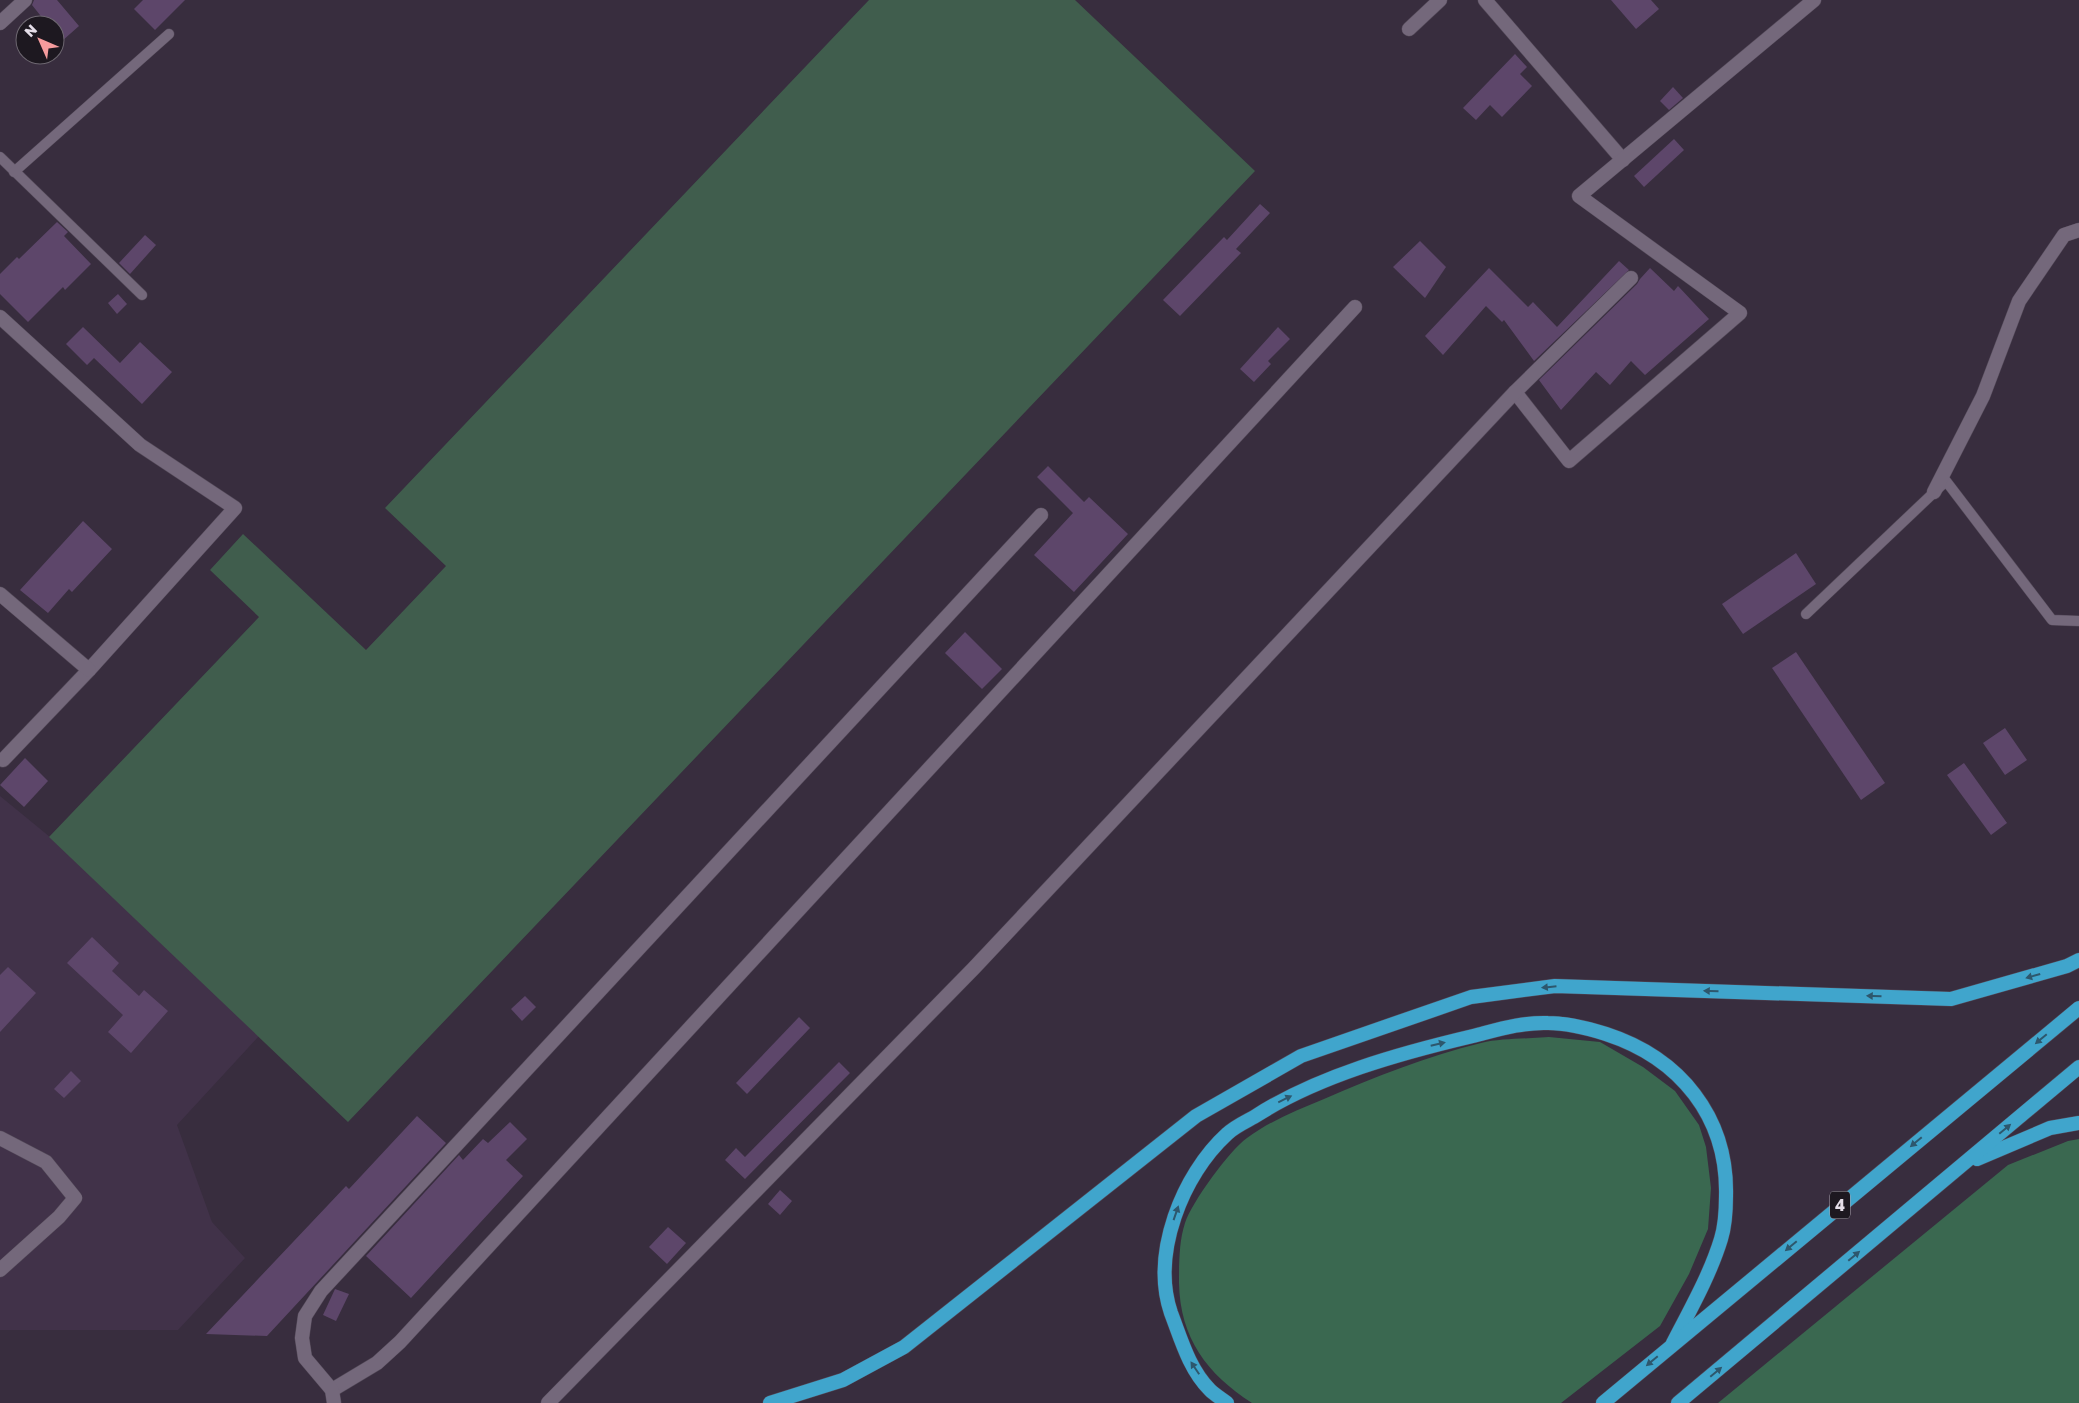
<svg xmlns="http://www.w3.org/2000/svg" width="2079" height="1403" font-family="'Golos Text',sans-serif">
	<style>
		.built { fill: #413249 }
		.green { fill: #405d4d }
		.forest { fill: #3a6850 }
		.building { fill: #5d466a }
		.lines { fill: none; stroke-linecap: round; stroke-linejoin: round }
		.service-casing { stroke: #534958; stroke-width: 11 }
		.minor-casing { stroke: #534958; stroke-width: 15 }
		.trunk-casing { stroke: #534958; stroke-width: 15 }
		.service { stroke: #74687b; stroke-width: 10 }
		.minor { stroke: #74687b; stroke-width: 14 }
		.trunk { stroke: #40a5cc; stroke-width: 14 }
		.oneway { fill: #2d576d }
		.labels { text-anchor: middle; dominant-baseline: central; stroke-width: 4; stroke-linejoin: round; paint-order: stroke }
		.shield { fill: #1d1820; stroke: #a9a3ad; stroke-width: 1 }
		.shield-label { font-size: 16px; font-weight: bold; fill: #e5dee9 }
	</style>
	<rect width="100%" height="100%" fill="#382d3e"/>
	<!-- built -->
	<polygon class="built" points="0,796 50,837 259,1036 177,1125 212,1222 245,1258 178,1330 0,1330"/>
	<!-- green -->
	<polygon class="green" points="869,0 1075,0 1255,171 348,1122 49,837 259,617 210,570 243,534 366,650 446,566 385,508"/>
	<!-- forest -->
	<g class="forest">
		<path d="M1549 1037 1600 1042 1643 1067 1675 1091 1699 1125 1706 1147 1711 1188 1708 1229 1689 1274 1660 1326 1561 1403H1252C1207 1374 1180 1338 1179 1283 1179 1264 1179 1241 1185 1223 1192 1202 1229 1151 1247 1138 1270 1121 1297 1110 1324 1099 1375 1077 1427 1056 1481 1043 1502 1038 1527 1039 1549 1037Z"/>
		<polygon points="2079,1139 2079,1403 1718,1403 2008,1165 2068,1141"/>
	</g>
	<!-- building -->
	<g class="building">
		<polygon points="34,0 57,0 79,26 62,41 55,33 55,25 48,25 32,5"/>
		<polygon points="143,0 185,0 155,30 134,9"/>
		<polygon points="1611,0 1651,0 1659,9 1636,29"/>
		<polygon points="1515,54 1527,67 1520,74 1532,86 1502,117 1490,105 1476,120 1463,108"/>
		<polygon points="1673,87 1683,98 1669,110 1660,101"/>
		<polygon points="1674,139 1684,150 1644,187 1634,176"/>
		<polygon points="1260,204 1270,213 1236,249 1241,253 1180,316 1163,300 1224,237 1227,240"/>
		<polygon points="57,222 68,232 64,236 91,264 65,290 63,287 28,322 0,294 0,274 17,257 19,259"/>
		<polygon points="145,235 156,245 130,274 119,263"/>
		<polygon points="1420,241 1446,267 1425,298 1393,267"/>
		<polygon points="1619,261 1629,270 1534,361 1504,320 1502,322 1486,306 1443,355 1425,336 1489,268 1528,307 1533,302 1557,327"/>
		<polygon points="1650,268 1674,291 1678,286 1709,319 1645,375 1631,361 1610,385 1596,372 1561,410 1539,380 1637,284 1640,279"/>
		<polygon points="118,294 127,304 117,314 108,303"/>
		<polygon points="83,327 120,363 140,342 172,372 142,404 94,358 87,365 66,344"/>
		<polygon points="1278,327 1290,339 1268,361 1271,364 1254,382 1240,369"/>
		<polygon points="1048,466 1084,502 1089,497 1128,534 1074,592 1034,555 1073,513 1037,477"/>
		<polygon points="83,521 112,549 72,592 69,589 48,613 20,590"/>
		<polygon points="1796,553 1816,584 1743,634 1722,604"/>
		<polygon points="965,632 1002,669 982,689 945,653"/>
		<polygon points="1796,652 1885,783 1861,800 1772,668"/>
		<polygon points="2005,728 2027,760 2005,775 1983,743"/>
		<polygon points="25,758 48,781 24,807 0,785"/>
		<polygon points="1964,763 2007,823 1991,835 1947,775"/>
		<polygon points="92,937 119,963 112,971 139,996 144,990 168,1011 131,1053 108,1032 123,1015 67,963"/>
		<polygon points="8,967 36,993 0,1032 0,975"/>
		<polygon points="525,996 536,1007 522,1021 511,1009"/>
		<polygon points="799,1017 810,1028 747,1094 736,1083"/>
		<polygon points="839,1062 850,1073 745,1179 725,1160 736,1148 745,1157"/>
		<polygon points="71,1071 81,1081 64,1098 54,1089"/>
		<polygon points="417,1116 446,1143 267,1336 206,1334 346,1186 349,1189"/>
		<polygon points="510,1122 527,1139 506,1160 523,1176 411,1298 366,1256 459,1155 463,1160 483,1139 488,1143"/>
		<polygon points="780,1190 792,1201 780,1215 768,1204"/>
		<polygon points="668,1227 686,1243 667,1264 649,1247"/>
		<polygon points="335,1289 349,1294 336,1321 323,1315"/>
	</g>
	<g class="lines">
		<!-- service casing -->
		<g class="service-casing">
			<g id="service">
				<polyline points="0,157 142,295"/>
				<polyline points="14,172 169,34"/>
				<polyline points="1806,614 1946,481 2052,620 2079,621"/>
			</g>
		</g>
		<!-- minor casing -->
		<g class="minor-casing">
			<g id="minor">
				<polyline points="1485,0 1623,160"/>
				<polyline points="0,23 25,0"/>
				<polyline points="1409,29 1440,0"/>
				<polyline points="1631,278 1515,392 1569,461 1740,313 1579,196 1814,0"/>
				<polyline points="0,317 140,445 235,508 89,670 3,760"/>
				<polyline points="1934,492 1983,396 2019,301 2064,235 2079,230"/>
				<polyline points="0,594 89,670"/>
				<polyline points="0,1138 46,1162 75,1198 59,1217 0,1270"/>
				<polyline points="332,1390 377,1363 400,1342 1355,307"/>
				<polyline points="334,1403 332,1390 305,1358 302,1338 305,1316 321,1291 1041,515"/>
				<polyline points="548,1403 974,968 1515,392"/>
			</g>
		</g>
		<!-- trunk casing -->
		<g class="trunk-casing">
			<g id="trunk">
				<polyline points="1977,1159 2050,1128 2079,1123"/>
				<polyline points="770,1403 843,1380 904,1347 1196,1116 1301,1056 1471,997 1555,986 1951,999 2067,966 2079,960"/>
				<path d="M1227 1403C1222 1399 1215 1395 1210 1390 1189 1369 1181 1339 1171 1313 1151 1254 1182 1175 1227 1134 1234 1127 1245 1122 1254 1117 1317 1076 1401 1053 1473 1036 1497 1030 1522 1022 1548 1023 1568 1023 1587 1028 1606 1034 1680 1058 1728 1117 1726 1196 1726 1210 1725 1226 1721 1239 1710 1275 1690 1310 1673 1343"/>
				<polyline points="1603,1403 2079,1008"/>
				<polyline points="1678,1403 2079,1067"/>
			</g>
		</g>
		<!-- service -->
		<use href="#service" class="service"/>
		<!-- minor -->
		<use href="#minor" class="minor"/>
		<!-- trunk -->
		<use href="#trunk" class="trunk"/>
	</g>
	<!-- one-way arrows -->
	<defs><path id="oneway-solid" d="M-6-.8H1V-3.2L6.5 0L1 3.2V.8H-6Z" transform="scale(1.25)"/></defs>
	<g class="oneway">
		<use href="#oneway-solid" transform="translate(2033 976) rotate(164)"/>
		<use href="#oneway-solid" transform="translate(1549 987) rotate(174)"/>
		<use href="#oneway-solid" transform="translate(1711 991) rotate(-178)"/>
		<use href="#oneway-solid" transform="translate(1874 996) rotate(-178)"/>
		<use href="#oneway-solid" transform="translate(2041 1039) rotate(140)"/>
		<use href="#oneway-solid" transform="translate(1438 1044) rotate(-13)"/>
		<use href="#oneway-solid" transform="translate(1285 1099) rotate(-26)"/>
		<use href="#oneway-solid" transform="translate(2005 1129) rotate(-40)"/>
		<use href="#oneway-solid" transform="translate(1916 1142) rotate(140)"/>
		<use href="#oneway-solid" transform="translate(1176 1213) rotate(-71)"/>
		<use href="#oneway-solid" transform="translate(1791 1246) rotate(140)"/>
		<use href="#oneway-solid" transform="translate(1854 1256) rotate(-40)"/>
		<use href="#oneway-solid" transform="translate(1652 1361) rotate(140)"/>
		<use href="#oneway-solid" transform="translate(1195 1368) rotate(-124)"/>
		<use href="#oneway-solid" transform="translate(1716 1372) rotate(-40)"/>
	</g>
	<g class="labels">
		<!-- shield labels -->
		<rect class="shield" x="1830" y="1191.5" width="20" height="27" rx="4"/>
		<g class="shield-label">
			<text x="1840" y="1205">4</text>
		</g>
	</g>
	<!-- north arrow -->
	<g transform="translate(40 40) rotate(315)"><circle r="24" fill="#1d1820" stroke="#6d6770"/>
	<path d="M0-4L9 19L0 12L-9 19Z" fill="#f59b9d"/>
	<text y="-8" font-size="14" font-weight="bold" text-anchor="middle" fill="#e5dee9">N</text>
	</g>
</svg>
